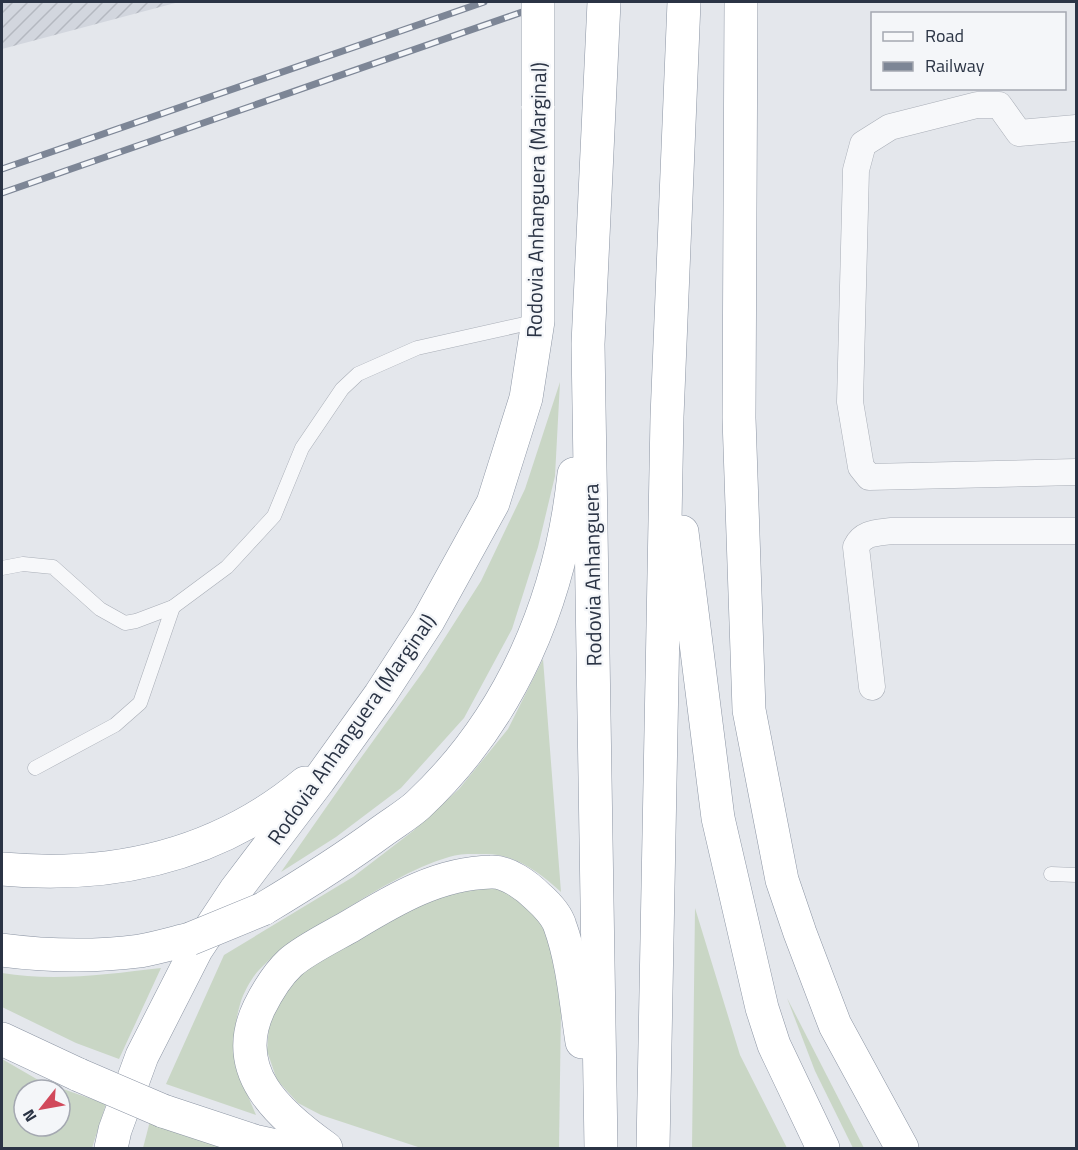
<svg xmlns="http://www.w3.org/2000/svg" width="1078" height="1150" font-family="'Titillium Web',sans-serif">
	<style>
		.industrial { fill: url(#industrial-furrows) }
		.grass { fill: #c9d6c5; fill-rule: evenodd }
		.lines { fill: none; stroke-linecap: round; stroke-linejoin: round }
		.service-casing { stroke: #a9aeb7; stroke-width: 15 }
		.minor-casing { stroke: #a9aeb7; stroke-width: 27 }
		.trunk-casing { stroke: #8b94a3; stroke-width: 34 }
		.motorway-casing { stroke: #8b94a3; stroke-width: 34 }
		.service { stroke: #f7f8fa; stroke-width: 14 }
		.minor { stroke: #f7f8fa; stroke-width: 26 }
		.trunk { stroke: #fff; stroke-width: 33 }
		.motorway { stroke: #fff; stroke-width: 33 }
		.rail-casing { stroke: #7d8696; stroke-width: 7 }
		.rail { stroke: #f4f6f9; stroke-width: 4.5; stroke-dasharray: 14; stroke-linecap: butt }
		.trunk-bridge-casing { stroke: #8b94a3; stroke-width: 34; stroke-linecap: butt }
		.motorway-bridge-casing { stroke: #8b94a3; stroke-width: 34; stroke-linecap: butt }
		.trunk-bridge { stroke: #fff; stroke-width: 33 }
		.motorway-bridge { stroke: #fff; stroke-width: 33 }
		.labels { text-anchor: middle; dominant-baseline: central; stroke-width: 4.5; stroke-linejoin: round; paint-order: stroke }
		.street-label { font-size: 21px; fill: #2b3445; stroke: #f4f6f9 }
	</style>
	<defs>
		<pattern id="industrial-furrows" width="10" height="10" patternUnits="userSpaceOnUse" patternTransform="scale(1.5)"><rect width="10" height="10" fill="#d2d6de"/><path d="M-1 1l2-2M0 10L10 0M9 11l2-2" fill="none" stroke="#b4b8c0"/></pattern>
	</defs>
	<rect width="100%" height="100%" fill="#e4e7ec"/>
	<!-- industrial -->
	<polygon class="industrial" points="2,2 179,2 2,49"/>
	<!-- grass -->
	<g class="grass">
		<polygon points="560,382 555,476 538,547 512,629 464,718 401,788 336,837 281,872 355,766 425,669 481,581 525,489"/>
		<path d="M543 659 561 892C540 873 515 854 486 854 475 854 460 853 449 857 412 868 377 890 344 910 315 927 282 945 259 970 252 977 244 992 241 1001 227 1047 238 1073 256 1115L166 1084 224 955 353 877 413 831 459 789 508 729Z"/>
		<polygon points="489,883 506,887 550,932 561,1008 559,1148 421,1148 321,1115 298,1103 277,1080 267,1051 269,1025 277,999 296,974 440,894"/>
		<polygon points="695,908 740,1055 787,1148 692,1148"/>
		<path d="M161 968 119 1059 76 1043 2 1007V973C54 982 109 974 161 968Z"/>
		<polygon points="787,998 864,1148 853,1148 815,1071"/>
		<path d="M2 1059 40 1081 106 1104 92 1148H2ZM24 1090H60V1126H24Z"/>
		<polygon points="150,1121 243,1148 143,1148"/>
	</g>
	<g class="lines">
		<!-- service casing -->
		<g class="service-casing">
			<g id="service">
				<polyline points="2,568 23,564 53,567 100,609 125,623 136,621 173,607 227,567 274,516 302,448 342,389 358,374 417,348 538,321"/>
				<polyline points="35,768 115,725 140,703 173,607"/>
				<polyline points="1051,874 1076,875"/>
			</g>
		</g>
		<!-- minor casing -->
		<g class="minor-casing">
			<g id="minor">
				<polyline points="1076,128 1019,133 999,105 977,105 890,127 863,144 856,170 850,402 861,467 869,477 1076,472"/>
				<path d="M872 687 856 547C863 532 877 533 892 531H1076"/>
			</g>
		</g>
		<!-- trunk casing -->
		<g class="trunk-casing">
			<g id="trunk">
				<polyline points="741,2 739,418 749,710 782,880 800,933 835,1025 902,1148"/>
				<path d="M2 869C113 879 217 856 305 783"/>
				<polyline points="111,1148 115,1130 142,1056 196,950 235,891 319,780 380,695 428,621 493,503 526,398 538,321 538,106"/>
			</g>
		</g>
		<!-- motorway casing -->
		<g class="motorway-casing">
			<g id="motorway">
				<polyline points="682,532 718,818 762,1008 774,1045 823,1148"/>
				<path d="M263 909C303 885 343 860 381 832 393 823 407 815 418 805 511 718 561 600 574 474"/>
				<path d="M2 950C48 956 94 957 140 951 157 948 174 943 190 939"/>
				<polyline points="2,1039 79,1075"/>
				<polyline points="163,1111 254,1141 286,1148"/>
				<path d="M326 1148C278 1114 229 1071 259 1008 267 992 277 975 290 963 304 950 335 935 352 925 395 899 439 873 491 872 507 871 527 886 538 897 546 904 557 916 560 926 573 962 576 1004 582 1042"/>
				<polyline points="601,1148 588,344 604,2"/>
				<polyline points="653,1148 667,417 684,2"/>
			</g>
		</g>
		<!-- service -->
		<use href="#service" class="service"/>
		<!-- minor -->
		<use href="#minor" class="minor"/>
		<!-- trunk -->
		<use href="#trunk" class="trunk"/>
		<!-- motorway -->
		<use href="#motorway" class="motorway"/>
		<!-- rail casing -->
		<g class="rail-casing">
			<g id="rail">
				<polyline points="2,169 484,2"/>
				<polyline points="2,193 551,2"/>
			</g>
		</g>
		<!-- rail -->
		<use href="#rail" class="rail"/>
		<!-- trunk-bridge casing -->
		<g class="trunk-bridge-casing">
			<polyline id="trunk-bridge" points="538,2 538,106"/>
		</g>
		<!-- motorway-bridge casing -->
		<g class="motorway-bridge-casing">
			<g id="motorway-bridge">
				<polyline points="190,939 263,909"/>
				<polyline points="79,1075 163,1111"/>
			</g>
		</g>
		<!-- trunk-bridge -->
		<use href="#trunk-bridge" class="trunk-bridge"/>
		<!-- motorway-bridge -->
		<use href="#motorway-bridge" class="motorway-bridge"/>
	</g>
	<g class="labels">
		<!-- street labels -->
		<g class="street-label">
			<text transform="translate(536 200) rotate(-89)">Rodovia Anhanguera (Marginal)</text>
			<text transform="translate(592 575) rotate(-91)">Rodovia Anhanguera</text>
			<text transform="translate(351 729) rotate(-55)">Rodovia Anhanguera (Marginal)</text>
		</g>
	</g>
	<!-- border -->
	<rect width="1078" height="1150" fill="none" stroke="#2b3445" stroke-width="6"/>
	<!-- legend -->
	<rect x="871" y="12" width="195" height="78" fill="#f4f6f9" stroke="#a4a8b1" stroke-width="1.5"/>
	<rect x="883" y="32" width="30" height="9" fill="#f7f8fa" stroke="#a4a8b1" stroke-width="1.5"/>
	<text x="925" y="42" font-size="18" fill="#2b3445">Road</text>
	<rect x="883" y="62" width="30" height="9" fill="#7d8696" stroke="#a4a8b1" stroke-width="1.5"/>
	<text x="925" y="72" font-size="18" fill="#2b3445">Railway</text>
	<!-- north arrow -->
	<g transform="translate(42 1108) rotate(239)"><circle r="28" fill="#f4f6f9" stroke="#a4a8b1" stroke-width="1.5"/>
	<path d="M0-4.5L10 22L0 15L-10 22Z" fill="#d1495b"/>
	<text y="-9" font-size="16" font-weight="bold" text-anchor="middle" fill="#2b3445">N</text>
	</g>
</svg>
